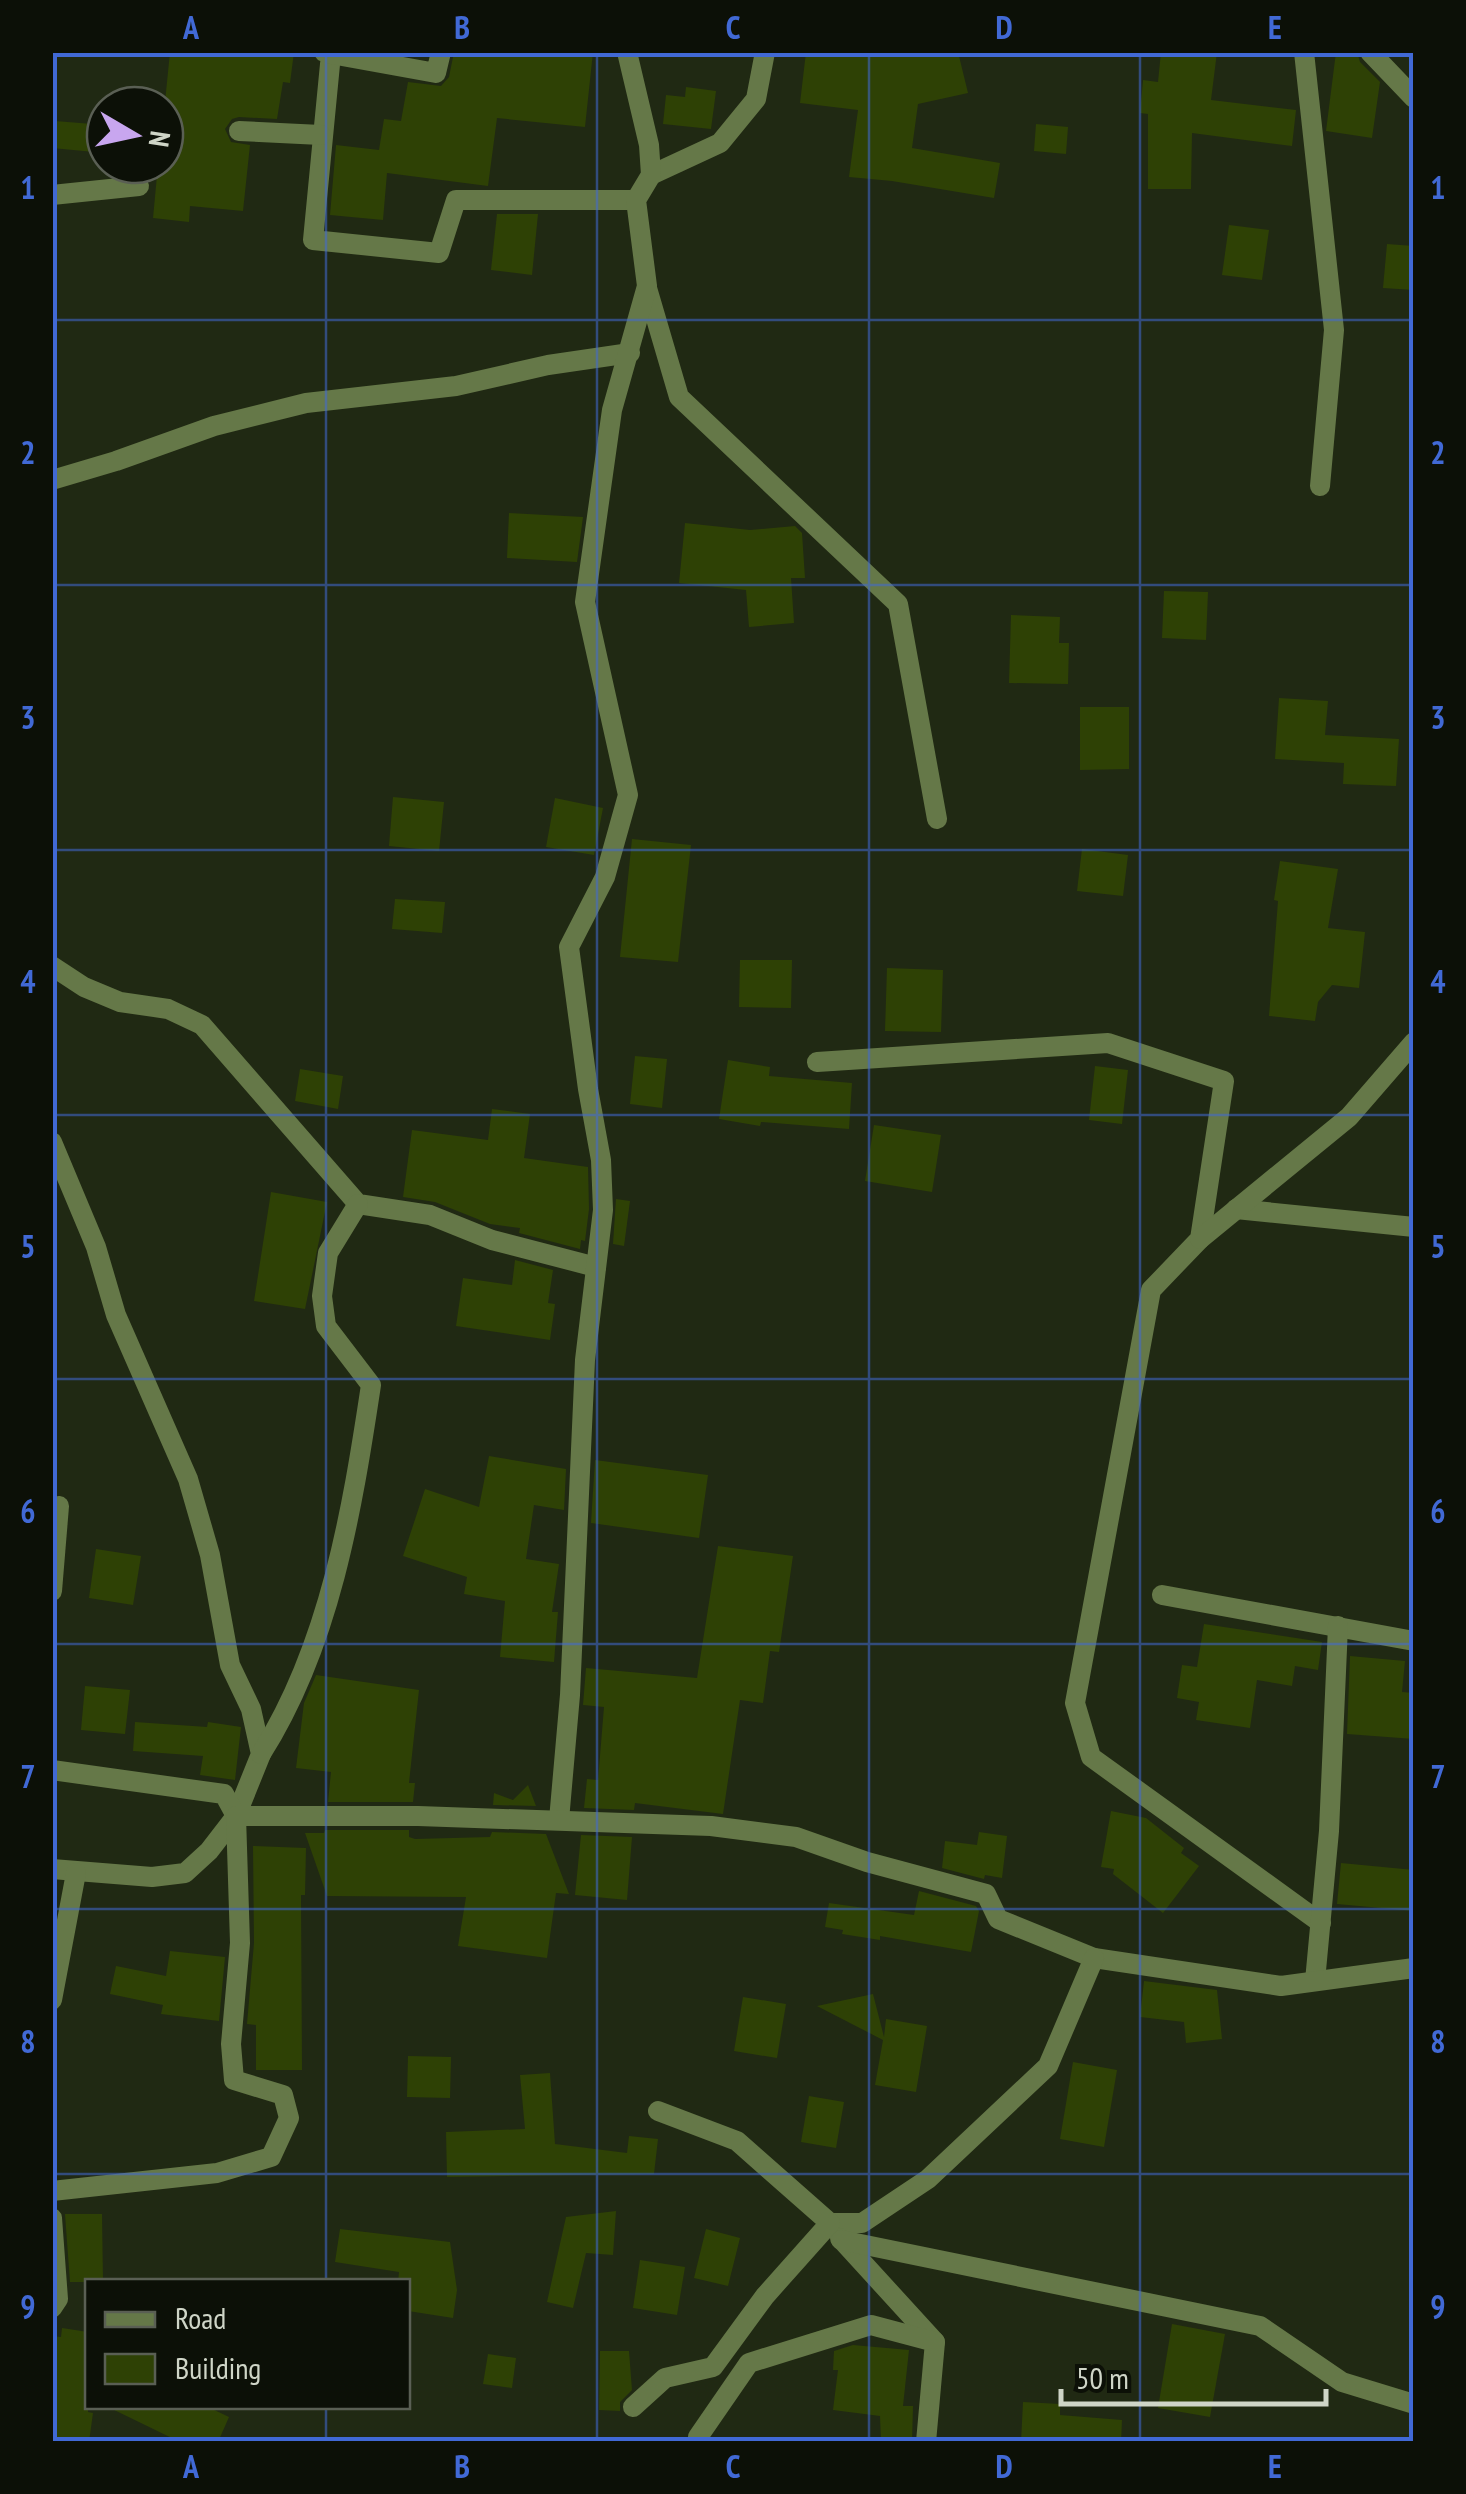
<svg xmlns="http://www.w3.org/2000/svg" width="1466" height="2494" font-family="'PT Sans Narrow',sans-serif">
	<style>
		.building { fill: #2e4105 }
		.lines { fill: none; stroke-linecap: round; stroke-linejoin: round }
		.street { stroke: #657848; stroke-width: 20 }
		.grid { fill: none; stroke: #4169d5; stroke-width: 2.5; stroke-opacity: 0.55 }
		.neatline { fill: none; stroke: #4169d5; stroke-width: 4 }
		.grid-label { font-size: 32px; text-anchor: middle; font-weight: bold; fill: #4169d5 }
	</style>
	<rect width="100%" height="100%" fill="#202913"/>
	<!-- building -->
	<g class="building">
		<polygon points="170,52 294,52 290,83 283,82 277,119 239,117 232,119 225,129 231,142 250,145 243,211 190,206 189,222 153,218 158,165 165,165 165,102"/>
		<polygon points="454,52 593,52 585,127 497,118 488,186 387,173 383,220 330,215 336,145 379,150 384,119 401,121 408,82 441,86 449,77"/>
		<polygon points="806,52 958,52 968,93 918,104 912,148 1000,163 994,198 892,181 849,177 858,110 800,103"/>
		<polygon points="1161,52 1217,52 1211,100 1296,110 1292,146 1192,133 1191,189 1148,189 1148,114 1140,113 1143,80 1158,82"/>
		<polygon points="1336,52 1357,52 1360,62 1380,82 1372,138 1326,131"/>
		<polygon points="686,87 716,91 711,129 663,124 666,95 685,97"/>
		<polygon points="55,121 105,125 105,153 52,148"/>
		<polygon points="1036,124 1068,127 1066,154 1034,151"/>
		<polygon points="497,214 538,214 532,275 491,270"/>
		<polygon points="1229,225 1269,230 1262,280 1222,275"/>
		<polygon points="1387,244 1414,246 1414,290 1383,288"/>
		<polygon points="509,513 583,517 577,562 507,558"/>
		<polygon points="685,523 750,530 795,526 802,533 805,578 791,578 794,623 749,627 746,590 679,583"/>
		<polygon points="1164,591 1208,592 1206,640 1162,638"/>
		<polygon points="1011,615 1060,617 1059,643 1069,643 1068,684 1009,683"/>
		<polygon points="1279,698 1328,701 1325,735 1399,739 1396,786 1343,784 1344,763 1275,759"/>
		<polygon points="1080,707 1129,707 1129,769 1080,770"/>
		<polygon points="393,797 444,802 439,851 389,846"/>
		<polygon points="555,798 603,808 594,855 546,847"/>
		<polygon points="632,839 691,845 678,962 620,957"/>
		<polygon points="1082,849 1128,855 1123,896 1077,891"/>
		<polygon points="1280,861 1338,869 1328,928 1365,932 1359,988 1332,985 1318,1002 1315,1021 1269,1016 1278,901 1274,900"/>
		<polygon points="395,899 445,902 442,933 392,929"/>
		<polygon points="740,960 792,960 791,1008 739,1007"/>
		<polygon points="887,968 943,970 941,1032 885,1031"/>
		<polygon points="635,1056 667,1059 662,1108 630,1104"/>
		<polygon points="728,1060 770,1067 769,1076 852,1083 849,1129 761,1122 760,1126 719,1119"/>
		<polygon points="1095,1066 1128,1070 1122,1124 1089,1120"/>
		<polygon points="300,1069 343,1076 338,1109 295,1101"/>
		<polygon points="492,1109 530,1114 524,1158 588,1167 589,1209 585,1241 581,1240 580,1249 519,1233 520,1228 490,1224 435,1202 403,1197 412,1130 488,1140"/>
		<polygon points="874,1125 941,1135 932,1192 865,1181"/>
		<polygon points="271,1192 327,1202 305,1309 254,1301"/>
		<polygon points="616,1199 630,1201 624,1246 613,1244"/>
		<polygon points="515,1260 553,1270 548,1303 555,1304 550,1340 456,1326 463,1278 512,1285"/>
		<polygon points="489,1456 566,1469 564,1510 534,1505 526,1559 559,1564 552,1612 558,1612 554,1662 500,1657 505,1601 464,1594 467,1577 403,1556 425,1489 479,1507"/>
		<polygon points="595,1460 708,1475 699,1538 591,1523"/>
		<polygon points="718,1546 793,1556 779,1652 770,1651 763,1703 740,1700 723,1814 635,1803 634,1810 584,1808 587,1779 598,1780 604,1707 583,1705 586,1668 697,1678"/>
		<polygon points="96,1549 141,1556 133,1605 89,1598"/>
		<polygon points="1204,1624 1322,1642 1318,1670 1295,1666 1292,1686 1257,1680 1250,1728 1196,1720 1199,1702 1177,1698 1182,1665 1197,1667"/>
		<polygon points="1350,1656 1405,1661 1402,1692 1414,1693 1414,1739 1347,1734"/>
		<polygon points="316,1675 419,1690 409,1783 415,1783 413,1802 328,1802 331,1772 296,1768 304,1703"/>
		<polygon points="85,1686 130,1690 125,1734 81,1730"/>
		<polygon points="135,1722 207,1727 208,1722 241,1727 235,1780 200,1775 203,1756 133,1751"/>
		<polygon points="528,1785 536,1806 493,1805 494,1793 513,1800"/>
		<polygon points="1111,1811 1146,1818 1184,1848 1181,1853 1199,1866 1163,1913 1113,1874 1114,1869 1101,1867"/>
		<polygon points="325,1830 409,1830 409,1837 415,1839 490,1837 492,1832 546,1834 569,1894 556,1893 547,1958 458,1946 466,1897 327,1896 305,1833 324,1833"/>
		<polygon points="979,1832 1007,1836 1002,1878 985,1875 984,1879 942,1868 945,1841 977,1845"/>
		<polygon points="581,1835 632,1837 627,1900 575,1895"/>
		<polygon points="253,1846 306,1848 305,1895 301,1895 302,2070 256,2070 256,2025 247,2024 254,1943"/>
		<polygon points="1341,1863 1414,1870 1414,1911 1337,1904"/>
		<polygon points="919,1891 976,1906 979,1911 971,1952 880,1936 880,1940 842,1934 843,1930 825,1927 829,1903 914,1915"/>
		<polygon points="170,1951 225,1957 219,2021 161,2014 163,2005 110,1994 116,1966 166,1976"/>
		<polygon points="1144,1981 1217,1990 1222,2039 1186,2043 1184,2022 1140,2017"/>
		<polygon points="873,1994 884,2037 886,2019 927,2026 916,2092 875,2085 883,2040 817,2006"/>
		<polygon points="743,1997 786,2004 777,2058 734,2051"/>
		<polygon points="408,2056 451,2057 450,2098 407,2097"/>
		<polygon points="1073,2062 1117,2070 1104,2147 1060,2139"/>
		<polygon points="550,2073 555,2144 627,2153 629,2136 658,2139 654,2174 447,2177 446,2132 525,2129 520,2075"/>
		<polygon points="809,2096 844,2102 836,2148 801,2142"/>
		<polygon points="616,2211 613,2255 586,2253 573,2308 547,2302 566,2217"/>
		<polygon points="65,2214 102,2214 103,2282 70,2282"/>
		<polygon points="340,2229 450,2242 457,2290 453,2318 408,2311 408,2282 398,2282 399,2272 335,2262"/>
		<polygon points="706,2229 740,2238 728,2286 694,2278"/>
		<polygon points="640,2260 685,2267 677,2315 633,2308"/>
		<polygon points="1172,2324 1225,2334 1210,2417 1158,2408"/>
		<polygon points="62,2328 88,2332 88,2412 93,2413 89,2442 52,2442 52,2336 61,2337"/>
		<polygon points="853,2345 909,2350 903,2406 913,2406 912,2442 881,2442 880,2416 833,2410 838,2370 833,2370 834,2351"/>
		<polygon points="600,2351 629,2351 632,2390 620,2402 620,2411 599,2410"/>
		<polygon points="488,2354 516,2358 512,2388 483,2384"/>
		<polygon points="1023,2402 1060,2404 1060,2415 1122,2420 1121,2442 1021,2442"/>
		<polygon points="106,2406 206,2406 229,2417 218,2442 180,2442"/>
	</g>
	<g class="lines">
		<!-- street -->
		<g class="street">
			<polyline points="324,52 331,54 313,240 439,253 456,200 636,200"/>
			<polyline points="1304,52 1334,330 1320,486"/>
			<polyline points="1370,52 1414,98"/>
			<polyline points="331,54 436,73 441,52"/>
			<polyline points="239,131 321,135"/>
			<polyline points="651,175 720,143 756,99 765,52"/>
			<polyline points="52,195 139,186"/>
			<polyline points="647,288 679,397 898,604 937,819"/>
			<polyline points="52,480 116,461 214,426 306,403 456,386 548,365 630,353"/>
			<polyline points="52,966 84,987 120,1002 168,1009 202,1025 358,1204 430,1215 492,1240 596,1267"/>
			<polyline points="817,1062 1108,1043 1224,1081 1200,1239 1151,1290 1075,1703 1091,1757 1321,1923"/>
			<polyline points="52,1142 96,1247 116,1315 188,1479 210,1555 230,1665 251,1709 261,1754 236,1816 209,1851 185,1873 152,1877 52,1869"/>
			<polyline points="1236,1209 1414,1227"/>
			<polyline points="1200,1239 1349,1117 1414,1042"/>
			<polyline points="52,1591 59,1506"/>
			<polyline points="1162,1595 1414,1641"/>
			<path d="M261 1754C330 1645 352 1511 371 1385L326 1326 322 1296 328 1253 358 1204"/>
			<polyline points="52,1770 224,1794 236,1816"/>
			<polyline points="559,1820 570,1695 585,1360 603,1210 601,1160 588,1089 569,947 605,877 628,795 585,602 612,410 647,286 636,200 651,175 649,145 627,52"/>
			<polyline points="1315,1981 1329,1831 1338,1626"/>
			<polyline points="52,2000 76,1873"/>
			<polyline points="52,2191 217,2173 271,2157 289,2118 283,2095 234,2080 231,2044 240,1943 236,1816 418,1816 711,1826 796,1837 867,1862 986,1894 998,1919 1094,1958 1281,1986 1414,1968"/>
			<polyline points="52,2218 58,2299 52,2308"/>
			<polyline points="830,2223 862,2223 928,2179 1048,2066 1094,1958"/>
			<polyline points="840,2238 935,2342"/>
			<polyline points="841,2240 1260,2326 1342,2382 1414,2404"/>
			<polyline points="633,2407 665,2378 713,2367 765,2296 830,2223 737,2141 658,2111"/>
			<polyline points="698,2437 749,2363 871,2325 935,2342 926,2442"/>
		</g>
	</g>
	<!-- grid -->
	<path class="grid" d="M326 52V2282M597 52V2442M869 52V2442M1140 52V2442M52 320H1414M52 585H1414M52 850H1414M52 1115H1414M52 1379H1414M52 1644H1414M52 1909H1414M52 2174H1414M326 2406V2442"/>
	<!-- border -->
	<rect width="1466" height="2494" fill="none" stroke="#0c1007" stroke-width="110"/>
	<!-- legend -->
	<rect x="85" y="2279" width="325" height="130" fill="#0c1007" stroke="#5a5f54" stroke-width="2.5"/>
	<rect x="105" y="2312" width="50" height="15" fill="#657848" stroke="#5a5f54" stroke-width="2.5"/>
	<text x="175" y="2329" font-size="30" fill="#cfd5c7">Road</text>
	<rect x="105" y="2354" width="50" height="30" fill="#2e4105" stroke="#5a5f54" stroke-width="2.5"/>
	<text x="175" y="2379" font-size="30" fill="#cfd5c7">Building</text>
	<!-- north arrow -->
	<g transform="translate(135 135) rotate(99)"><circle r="48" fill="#0c1007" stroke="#5a5f54" stroke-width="2.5"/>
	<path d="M0-8L18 38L0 25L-18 38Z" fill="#c8a6ef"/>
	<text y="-15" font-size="28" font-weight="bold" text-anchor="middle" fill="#cfd5c7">N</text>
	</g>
	<!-- scale -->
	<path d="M1061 2389v15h265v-15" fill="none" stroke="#cfd5c7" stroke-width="5"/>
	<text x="1076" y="2389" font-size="30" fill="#cfd5c7" stroke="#0c1007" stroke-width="8" paint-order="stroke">50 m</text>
	<rect x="55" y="55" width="1356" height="2384" class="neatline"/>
	<g class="grid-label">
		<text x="191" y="39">A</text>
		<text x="462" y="39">B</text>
		<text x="733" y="39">C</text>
		<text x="1004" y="39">D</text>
		<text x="1275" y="39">E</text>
		<text x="28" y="199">1</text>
		<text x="1438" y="199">1</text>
		<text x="28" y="464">2</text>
		<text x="1438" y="464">2</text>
		<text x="28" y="729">3</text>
		<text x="1438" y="729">3</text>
		<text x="28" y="993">4</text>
		<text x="1438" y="993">4</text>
		<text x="28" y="1258">5</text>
		<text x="1438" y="1258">5</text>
		<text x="28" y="1523">6</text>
		<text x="1438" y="1523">6</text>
		<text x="28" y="1788">7</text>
		<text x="1438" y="1788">7</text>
		<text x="28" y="2053">8</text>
		<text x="1438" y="2053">8</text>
		<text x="28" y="2318">9</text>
		<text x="1438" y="2318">9</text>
		<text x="191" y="2478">A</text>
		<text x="462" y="2478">B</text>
		<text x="733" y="2478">C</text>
		<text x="1004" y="2478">D</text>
		<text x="1275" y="2478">E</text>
	</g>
</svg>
